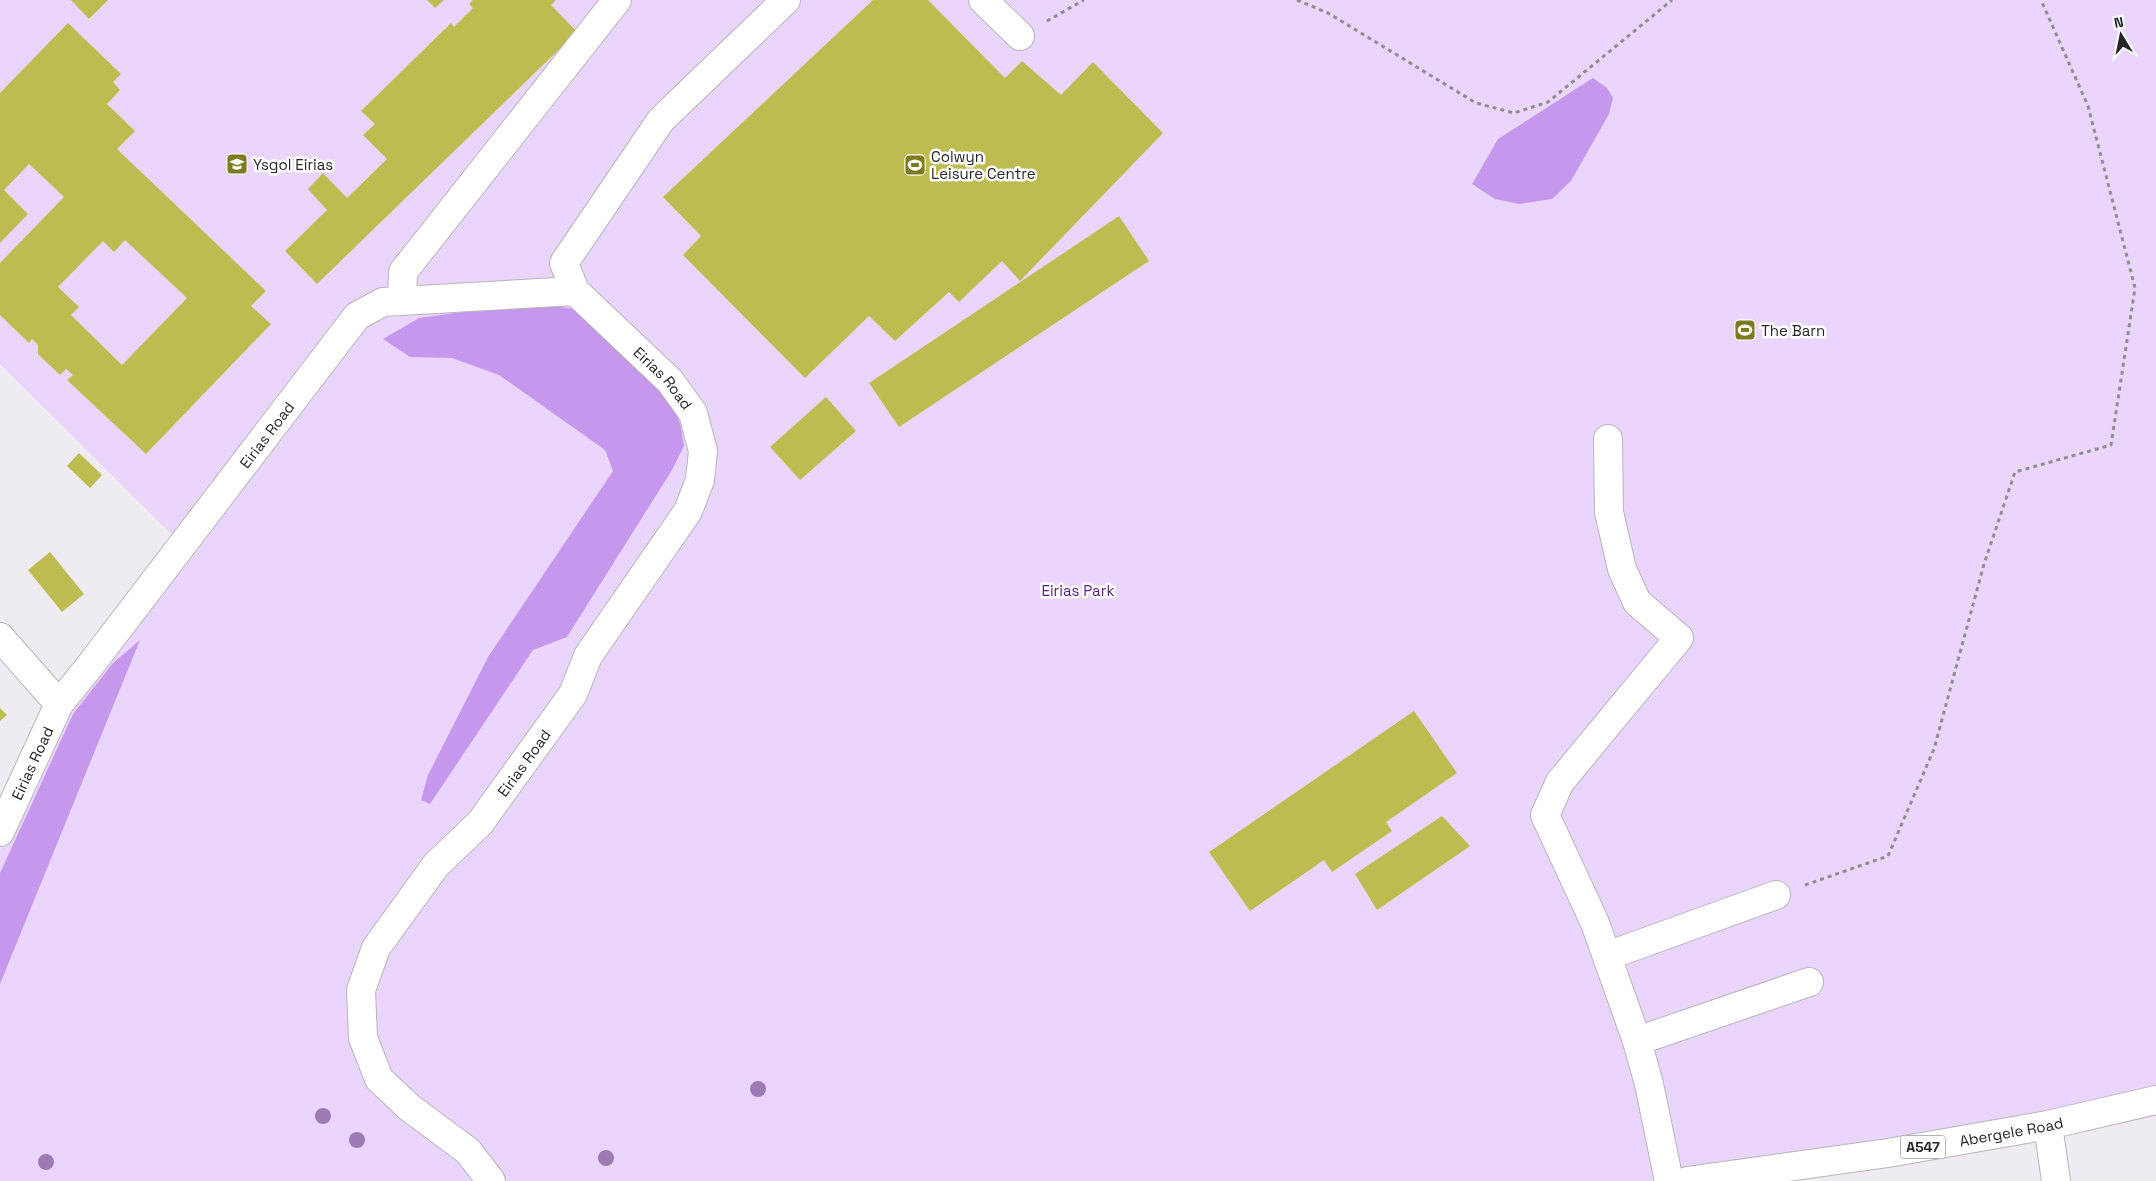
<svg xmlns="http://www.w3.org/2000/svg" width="2156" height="1181" font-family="'Space Grotesk',sans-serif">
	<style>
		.green { fill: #ead6fd }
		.forest { fill: #c698ed }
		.building { fill: #bebb51; fill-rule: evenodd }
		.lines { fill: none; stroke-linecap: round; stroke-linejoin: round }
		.minor-casing { stroke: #b7b5b8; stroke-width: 30 }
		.major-casing { stroke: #b7b5b8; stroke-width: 30 }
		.path { stroke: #8f8d90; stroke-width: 3; stroke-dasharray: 4 4; stroke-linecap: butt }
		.minor { stroke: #fff; stroke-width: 28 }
		.major { stroke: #fff; stroke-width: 28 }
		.tree { fill: #9c7ab2 }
		.labels { text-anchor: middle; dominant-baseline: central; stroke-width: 5; stroke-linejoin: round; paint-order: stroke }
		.shield { fill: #fff; stroke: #676668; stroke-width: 1 }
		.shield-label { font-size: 14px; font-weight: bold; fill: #262527 }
		.poi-label { font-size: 15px; fill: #262527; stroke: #fff; text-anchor: start }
		.street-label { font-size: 15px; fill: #262527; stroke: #fff }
		.park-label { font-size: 15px; fill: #591c7f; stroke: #fff }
	</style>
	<rect width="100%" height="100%" fill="#eeecf0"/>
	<!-- green -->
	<polygon class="green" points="0,0 2156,0 2156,1100 1687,1181 0,1181 0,850 89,667 182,545 0,364"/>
	<!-- forest -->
	<g class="forest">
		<polygon points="1593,78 1607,88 1613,98 1609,114 1571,181 1552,199 1519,204 1495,199 1472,184 1498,139"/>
		<polygon points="541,304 575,309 663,390 674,406 681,427 684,446 672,470 567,637 533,650 430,804 421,800 428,775 488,657 613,471 605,450 499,375 452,358 410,357 383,339 419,318 470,311"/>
		<polygon points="140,640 0,984 0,873 73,714 113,663"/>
	</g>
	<!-- building -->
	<g class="building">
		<polygon points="71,0 108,0 89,19"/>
		<polygon points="427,0 444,0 435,8"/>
		<polygon points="473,0 556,0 551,5 577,32 317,284 285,251 327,210 308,189 323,173 347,198 387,159 363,135 375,124 361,111 451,23 454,27 473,8 469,4"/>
		<polygon points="873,0 928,0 1005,78 1022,61 1061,95 1093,62 1163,133 1020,281 1002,261 959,302 949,292 895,341 869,316 805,378 683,255 701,236 663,197"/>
		<path d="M68 23 121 74 113 82 120 90 107 104 135 131 117 149 266 291 251 306 271 324 146 454 67 380 73 375 66 369 60 375 38 354V345L32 339 29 343 0 315V263L64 197 29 164 4 190 28 214 0 243V93ZM125 240 187 298 122 365 71 315 79 307 58 287 103 241 114 252Z"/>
		<polygon points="1119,216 1149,261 899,427 869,383"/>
		<polygon points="826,397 856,431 800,480 770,447"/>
		<polygon points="79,453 102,475 90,488 67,466"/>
		<polygon points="50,552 84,594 62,612 28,570"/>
		<polygon points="0,708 7,715 0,721"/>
		<polygon points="1414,711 1457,773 1386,822 1392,831 1332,872 1324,860 1250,911 1209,852"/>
		<polygon points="1442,816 1470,846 1377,910 1355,874"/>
	</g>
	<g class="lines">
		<!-- minor casing -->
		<g class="minor-casing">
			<g id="minor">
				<polyline points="983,0 1020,36"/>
				<polyline points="575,291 564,263 661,120 786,0"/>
				<polyline points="402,301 403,272 617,0"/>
				<polyline points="1608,439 1609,512 1622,569 1637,602 1679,638 1560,782 1545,815 1595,923 1637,1041 1649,1084 1669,1181"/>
				<polyline points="0,637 59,704"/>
				<path id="s1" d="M0 832 59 704 89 667 357 316 383 302 575 291 670 381 693 413 703 451 700 480 688 511 588 656 573 694 480 823 436 865 376 948 361 990 363 1038 379 1079 410 1108 468 1151 491 1181"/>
				<polyline points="1607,956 1776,895"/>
				<polyline points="1637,1041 1809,982"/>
				<polyline points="2048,1125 2056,1181"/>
			</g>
		</g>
		<!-- major casing -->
		<g class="major-casing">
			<g id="major">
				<path id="s2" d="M1687 1181 1888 1153 2048 1125 2156 1100"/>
			</g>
		</g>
		<!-- path -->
		<g class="path">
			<polyline points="1297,0 1328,13 1476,103 1514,113 1548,102 1672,0"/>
			<polyline points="1047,21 1084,0"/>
			<polyline points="1805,885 1888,856 1934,749 1984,564 2015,472 2111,445 2135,288 2088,106 2041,0"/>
		</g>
		<!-- minor -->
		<use href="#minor" class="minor"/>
		<!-- major -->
		<use href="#major" class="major"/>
	</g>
	<!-- trees -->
	<g class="tree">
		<circle cx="758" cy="1089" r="8"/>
		<circle cx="323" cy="1116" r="8"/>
		<circle cx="357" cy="1140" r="8"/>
		<circle cx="606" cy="1158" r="8"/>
		<circle cx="46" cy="1162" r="8"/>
	</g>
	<!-- icons -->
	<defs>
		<g id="school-square" transform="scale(1.125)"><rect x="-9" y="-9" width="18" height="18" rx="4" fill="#7d7b21" stroke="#fff"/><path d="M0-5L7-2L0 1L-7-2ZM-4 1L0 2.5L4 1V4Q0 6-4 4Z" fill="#fff"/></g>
		<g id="stadium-square" transform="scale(1.125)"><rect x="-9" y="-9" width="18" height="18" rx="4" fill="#7d7b21" stroke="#fff"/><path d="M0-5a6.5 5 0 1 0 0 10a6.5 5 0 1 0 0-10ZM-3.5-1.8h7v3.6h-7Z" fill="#fff"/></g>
	</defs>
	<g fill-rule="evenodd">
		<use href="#school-square" x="237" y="164"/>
		<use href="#stadium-square" x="915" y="165"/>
		<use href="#stadium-square" x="1745" y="330"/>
	</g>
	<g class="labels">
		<!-- shield labels -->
		<rect class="shield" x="1900.5" y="1135.5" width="45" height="23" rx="4"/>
		<g class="shield-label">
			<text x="1923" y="1147">A547</text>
		</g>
		<!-- poi labels -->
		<g class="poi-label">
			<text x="931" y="156">Colwyn<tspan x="931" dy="17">Leisure Centre</tspan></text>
			<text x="253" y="164">Ysgol Eirias</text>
			<text x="1761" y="330">The Barn</text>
		</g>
		<!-- street labels -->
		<g class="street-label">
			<text stroke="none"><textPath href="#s1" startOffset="976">Eirias Road</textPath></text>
			<text stroke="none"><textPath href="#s1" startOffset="481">Eirias Road</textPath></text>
			<text stroke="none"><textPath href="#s1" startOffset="76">Eirias Road</textPath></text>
			<text transform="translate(524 763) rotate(-54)">Eirias Road</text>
			<text stroke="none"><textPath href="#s2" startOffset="328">Abergele Road</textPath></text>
		</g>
		<!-- park labels -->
		<g class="park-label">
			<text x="1078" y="590">Eirias Park</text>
		</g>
	</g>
	<!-- north arrow -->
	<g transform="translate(2121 35) rotate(350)" stroke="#ffffff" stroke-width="4" paint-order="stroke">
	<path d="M0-4L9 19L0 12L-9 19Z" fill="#262527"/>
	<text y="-8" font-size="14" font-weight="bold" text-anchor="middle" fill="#262527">N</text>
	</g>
</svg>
